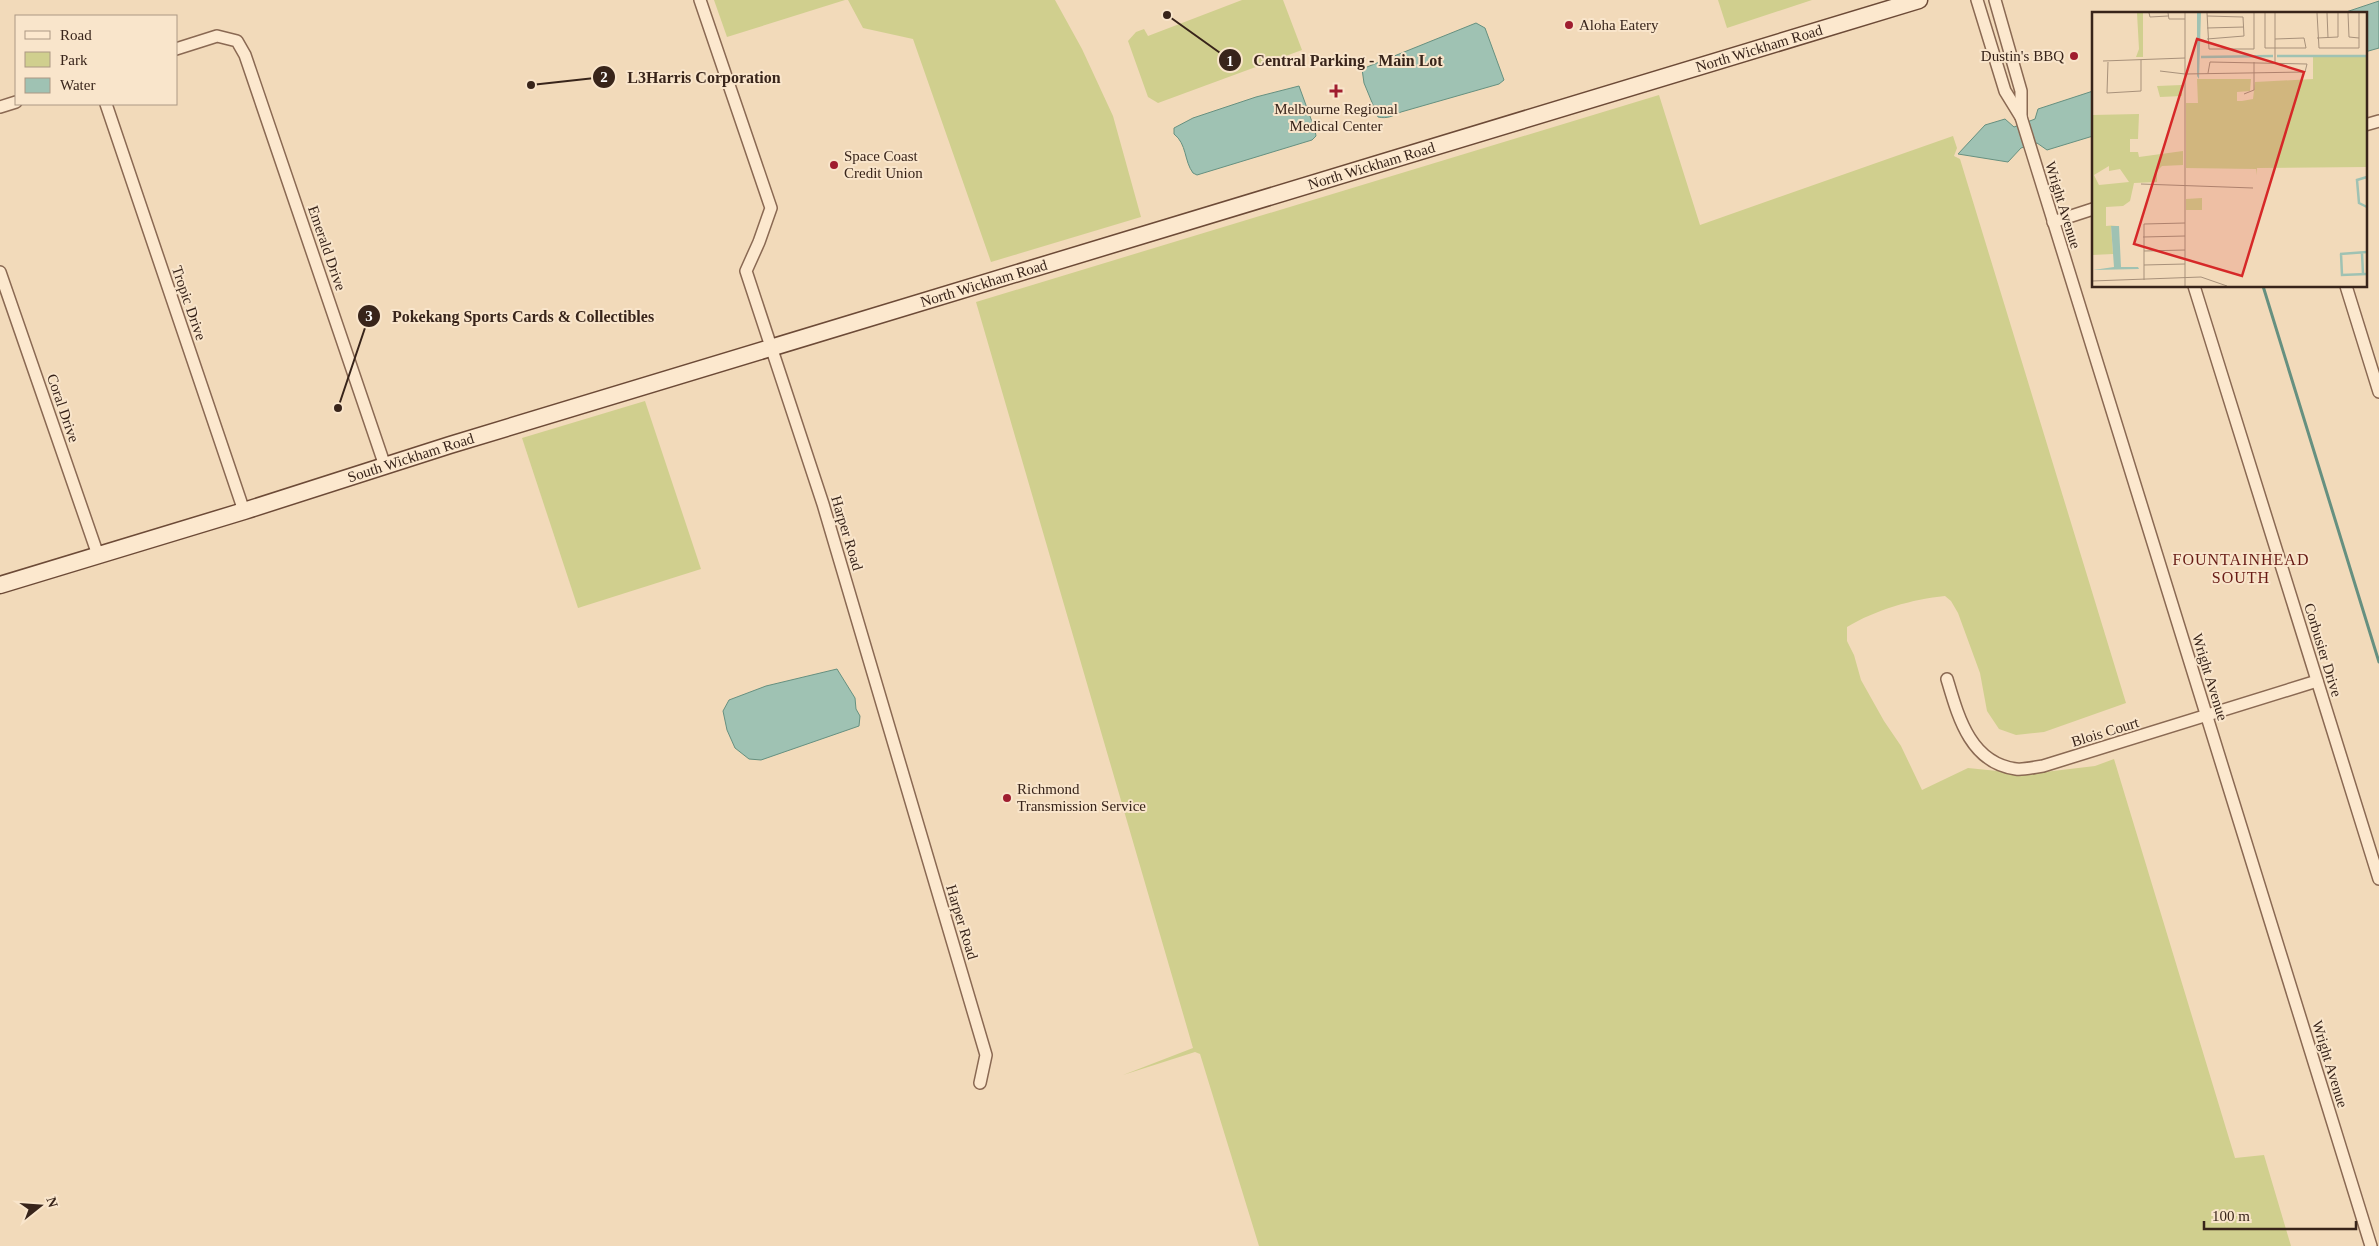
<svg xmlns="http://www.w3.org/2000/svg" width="2379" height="1246" font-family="'Times New Roman',serif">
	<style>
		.green { fill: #d0cf8e }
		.water { fill: #9fc2b3; stroke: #669080 }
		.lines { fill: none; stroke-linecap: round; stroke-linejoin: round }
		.stream { stroke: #669080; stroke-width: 3 }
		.minor-casing { stroke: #8a6953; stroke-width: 14 }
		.secondary-casing { stroke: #6c4a37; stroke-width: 19 }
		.minor { stroke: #fce8ce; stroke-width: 11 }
		.secondary { stroke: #fce8ce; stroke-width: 16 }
		.poi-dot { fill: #9f1d2f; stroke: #f9e5cb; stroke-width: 2 }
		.labels { text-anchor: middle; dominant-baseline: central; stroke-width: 4; stroke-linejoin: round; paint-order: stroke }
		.poi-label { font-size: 15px; fill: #38241a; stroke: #f9e5cb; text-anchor: start }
		.street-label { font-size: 15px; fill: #38241a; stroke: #f9e5cb }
		.neighbourhood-label { font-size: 16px; letter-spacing: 1px; fill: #681b15; stroke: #f9e5cb }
		.inset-river { fill: none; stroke: #9fc2b3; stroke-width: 2.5 }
		.inset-road { fill: none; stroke: #a8917a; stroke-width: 1 }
		.view { fill: #d62828; fill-opacity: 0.15; stroke: #d62828; stroke-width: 2.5 }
		.inset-edge { fill: none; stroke: #38241a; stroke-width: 2.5 }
		.leader { fill: none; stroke: #38241a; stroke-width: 2 }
		.callout-dot { fill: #38241a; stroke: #f9e5cb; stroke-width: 2 }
		.mark-label { font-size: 15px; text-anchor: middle; font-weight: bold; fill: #fff }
		.callout-label { font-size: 16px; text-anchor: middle; font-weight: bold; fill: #38241a; stroke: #f9e5cb; stroke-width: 4; stroke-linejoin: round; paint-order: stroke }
	</style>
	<rect width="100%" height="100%" fill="#f2daba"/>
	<!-- green -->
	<g class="green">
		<polygon points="714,0 845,0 727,37"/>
		<polygon points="848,0 1055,0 1082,49 1113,116 1141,217 991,262 913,39 863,28"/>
		<polygon points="1242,0 1283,0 1302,50 1158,103 1148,97 1128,41 1136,32 1144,29 1148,36"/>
		<polygon points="1718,0 1812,0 1727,28"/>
		<path d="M1659 95 1700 225 1953 136 1957 148 1954 156 1960 159 2126 703 2044 732 2016 735 1999 729 1987 711 1980 673 1958 613 1951 601 1945 596C1913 599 1875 610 1847 627V641L1854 655 1861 680 1884 721 1901 746 1922 790 1968 768 2027 774 2095 766 2114 759 2235 1158 2264 1155 2291 1246H1259L1200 1054 1195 1052 1123 1075 1193 1048 976 302Z"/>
		<polygon points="645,401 701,569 578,608 522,438"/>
	</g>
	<!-- water -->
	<g class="water">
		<polygon points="2379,1 2379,48 2365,52 2365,14 2340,14"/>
		<path d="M1476 23 1485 28 1504 80 1499 84 1401 112C1393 116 1387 119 1378 117L1364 83 1362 69Z"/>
		<path d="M1299 86 1315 130 1316 136 1312 140 1197 175 1193 173C1184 161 1187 144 1174 134V128L1193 118 1256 97Z"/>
		<polygon points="2093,91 2093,136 2047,150 2037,143 2021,148 2008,162 1958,154 1985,125 2005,119 2014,127 2035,119 2038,109"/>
		<polygon points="837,669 855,698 856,709 860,716 859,726 761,760 749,759 735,748 727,730 723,711 729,700 766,686"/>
	</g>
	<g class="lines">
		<!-- stream -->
		<polyline class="stream" points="2263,286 2379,662"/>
		<!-- minor casing -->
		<g class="minor-casing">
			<g id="minor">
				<polyline points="700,0 771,208 759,242 746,271 823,504 986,1055 980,1083"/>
				<polyline points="1977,0 2005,91 2021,117 2371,1246"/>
				<polyline points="1995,0 2021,91 2021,117"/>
				<polyline points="176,49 217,36 237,41 245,55 385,466"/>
				<polyline points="106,104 244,511"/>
				<polyline points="0,107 16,102"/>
				<polyline points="2365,125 2379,121"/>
				<polyline points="2053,222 2093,209"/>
				<polyline points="0,272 98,555"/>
				<polyline points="2194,286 2379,879"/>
				<polyline points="2346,286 2379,392"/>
				<path d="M1947 679C1958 716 1970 763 2016 769 2024 770 2035 767 2043 766L2317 681"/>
			</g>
		</g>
		<!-- secondary casing -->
		<g class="secondary-casing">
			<g id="secondary">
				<path id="s1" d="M0 585 244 511 450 445 1919 0"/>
			</g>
		</g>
		<!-- minor -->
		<use href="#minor" class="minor"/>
		<!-- secondary -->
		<use href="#secondary" class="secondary"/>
	</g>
	<!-- markers -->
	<g class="poi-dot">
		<circle cx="1569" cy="25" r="5"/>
		<circle cx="2074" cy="56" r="5"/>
		<path d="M1333.5 83.5h5v5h5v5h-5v5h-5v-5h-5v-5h5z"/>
		<circle cx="834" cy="165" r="5"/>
		<circle cx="1007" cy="798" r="5"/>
	</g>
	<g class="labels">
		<!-- poi labels -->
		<g class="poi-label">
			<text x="1579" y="25">Aloha Eatery</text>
			<text x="2064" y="56" text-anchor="end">Dustin's BBQ</text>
			<text x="1336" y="109" text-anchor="middle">Melbourne Regional<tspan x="1336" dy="17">Medical Center</tspan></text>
			<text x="844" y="156">Space Coast<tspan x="844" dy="17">Credit Union</tspan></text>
			<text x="1017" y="789">Richmond<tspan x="1017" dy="17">Transmission Service</tspan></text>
		</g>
		<!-- street labels -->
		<g class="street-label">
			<text stroke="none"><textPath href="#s1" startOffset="1839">North Wickham Road</textPath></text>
			<text stroke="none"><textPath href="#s1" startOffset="1434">North Wickham Road</textPath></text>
			<text transform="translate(2063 205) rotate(73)">Wright Avenue</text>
			<text transform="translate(327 248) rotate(71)">Emerald Drive</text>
			<text stroke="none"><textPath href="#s1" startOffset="1029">North Wickham Road</textPath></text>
			<text transform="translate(189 303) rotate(71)">Tropic Drive</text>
			<text transform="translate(63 408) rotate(71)">Coral Drive</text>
			<text stroke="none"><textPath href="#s1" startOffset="430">South Wickham Road</textPath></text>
			<text transform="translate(847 533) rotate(73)">Harper Road</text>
			<text transform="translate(2323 650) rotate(73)">Corbusier Drive</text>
			<text transform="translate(2210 677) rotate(73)">Wright Avenue</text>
			<text transform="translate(2105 732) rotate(-17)">Blois Court</text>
			<text transform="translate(962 922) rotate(73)">Harper Road</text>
			<text transform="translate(2330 1064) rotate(73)">Wright Avenue</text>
		</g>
		<!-- neighbourhood labels -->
		<g class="neighbourhood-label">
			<text x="2241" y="559">FOUNTAINHEAD<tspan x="2241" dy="18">SOUTH</tspan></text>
		</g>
	</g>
	<!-- overview -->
	<g transform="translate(2092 12)">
		<rect width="275" height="275" fill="#f2daba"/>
		<path d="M45 1H51V45H44L47 37ZM221 45H275V155L165 156 164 163V157L94 156V91H106L105 67H159L158 79 145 80V89H150L161 87 163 70 221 67ZM90 73V84L68 85 65 74ZM47 102 46 127H38V140H46L47 145 91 139V153L70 154 65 159V170L42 171 38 189 31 194 14 195V214L25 213 19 214 21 242 0 243V103ZM17 154V159L28 157 37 170 7 173 2 163ZM110 186V198H94V187Z" fill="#d0cf8e" fill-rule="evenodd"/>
		<path d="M105 1H109L107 67 105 64ZM19 214H27L29 255H46L47 257 1 258 22 255Z" fill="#9fc2b3"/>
		<path class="inset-river" d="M185 44H275M109 45 181 44M275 165 265 168 267 191 275 195M270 241 271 262M248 242 275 240M249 242 250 263 275 262"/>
		<path class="inset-road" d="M57 1 58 5 76 4M76 1 77 7H93M93 1V274M115 1 117 37H162V1M173 1V36H214L212 26 183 27M183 1V50M225 1 227 36H267V1M235 1 236 26M256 1 257 25 267 26M115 16 152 15M225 26 246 25V1M115 27 152 24 151 5 115 4M11 49 93 46M16 50 15 81 49 79V48M68 59 93 62 213 60 215 52 118 50 116 61M152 82 162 78V50M49 172 161 176M51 225 93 224M52 239 93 238M52 253 93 252M52 268V212L93 211M0 269 109 265 135 274"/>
		<path class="view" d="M105 27 212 60 150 264 42 232Z"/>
		<rect width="275" height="275" class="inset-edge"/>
	</g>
	<!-- callouts -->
	<path class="leader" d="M1167 15L1230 60M531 85L604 77M338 408L369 316"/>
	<g class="callout-dot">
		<circle cx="1167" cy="15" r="5"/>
		<circle cx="531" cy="85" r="5"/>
		<circle cx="338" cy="408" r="5"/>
		<circle cx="1230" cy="60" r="12"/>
		<circle cx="604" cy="77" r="12"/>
		<circle cx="369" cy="316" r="12"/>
	</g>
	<g class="mark-label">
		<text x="1230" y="66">1</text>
		<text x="604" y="82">2</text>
		<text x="369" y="321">3</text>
	</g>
	<g class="callout-label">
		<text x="1348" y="66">Central Parking - Main Lot</text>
		<text x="704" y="83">L3Harris Corporation</text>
		<text x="523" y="322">Pokekang Sports Cards &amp; Collectibles</text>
	</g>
	<!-- legend -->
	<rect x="15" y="15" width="162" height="90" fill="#f9e5cb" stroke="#ac9884"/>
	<rect x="25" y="31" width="25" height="8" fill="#fce8ce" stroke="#ac9884"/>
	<text x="60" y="40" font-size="15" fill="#38241a">Road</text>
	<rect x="25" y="52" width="25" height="15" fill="#d0cf8e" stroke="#ac9884"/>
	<text x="60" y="65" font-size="15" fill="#38241a">Park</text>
	<rect x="25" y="78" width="25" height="15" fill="#9fc2b3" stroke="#ac9884"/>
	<text x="60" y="90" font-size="15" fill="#38241a">Water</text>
	<!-- north arrow -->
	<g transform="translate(40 1206) rotate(73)" stroke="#f9e5cb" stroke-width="4" paint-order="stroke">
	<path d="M0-4L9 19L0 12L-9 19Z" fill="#38241a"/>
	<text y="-8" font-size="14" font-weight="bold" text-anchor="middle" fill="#38241a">N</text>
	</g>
	<!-- scale -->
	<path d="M2204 1221v8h152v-8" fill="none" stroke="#38241a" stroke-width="2.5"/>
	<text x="2212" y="1221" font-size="15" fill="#38241a" stroke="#f9e5cb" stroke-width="4" paint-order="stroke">100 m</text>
</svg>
